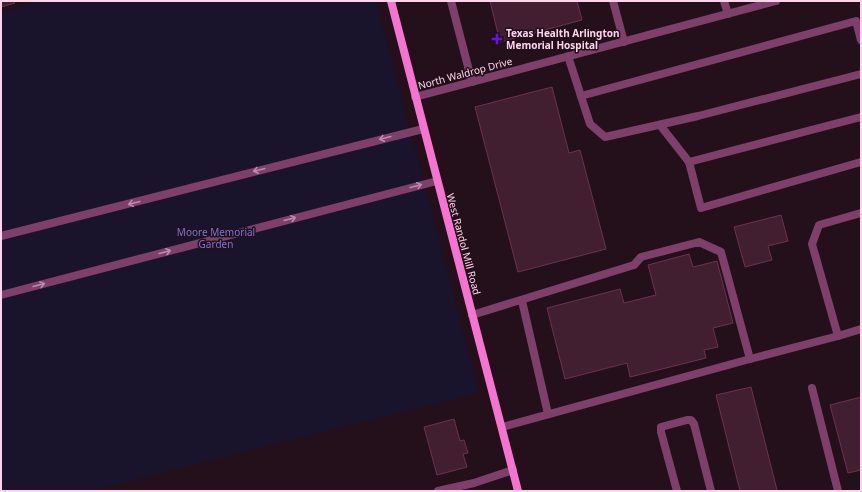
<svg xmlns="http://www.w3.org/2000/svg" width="862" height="492" font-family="'Noto Sans',sans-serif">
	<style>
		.green { fill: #19142c }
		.building { fill: #421e31; stroke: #6c3251 }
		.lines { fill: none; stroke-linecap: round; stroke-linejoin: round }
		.service { stroke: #7e3f6b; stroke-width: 8 }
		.minor { stroke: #7e3f6b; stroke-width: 8 }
		.secondary { stroke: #f474cf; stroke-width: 8 }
		.oneway { stroke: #bd8aac }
		.poi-dot { fill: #6113e9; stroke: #23101a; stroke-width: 1.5 }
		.labels { text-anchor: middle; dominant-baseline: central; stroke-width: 3; stroke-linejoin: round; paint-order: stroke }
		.poi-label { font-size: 10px; font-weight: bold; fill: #fcd5ed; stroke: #23101a; text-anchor: start }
		.street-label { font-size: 10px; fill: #fcd5ed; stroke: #23101a }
		.park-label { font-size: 10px; fill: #7776da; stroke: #23101a }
	</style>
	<rect width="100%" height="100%" fill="#23101a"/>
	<!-- green -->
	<polygon class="green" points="41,1 376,1 479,393 91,491 1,491 1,12"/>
	<!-- building -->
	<g class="building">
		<polygon points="1,1 14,1 15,3 1,7"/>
		<polygon points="490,1 577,1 582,20 500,42"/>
		<polygon points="552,87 569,153 580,150 606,249 518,272 475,107"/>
		<polygon points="781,215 788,241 768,246 772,260 745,267 734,227"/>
		<polygon points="689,254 693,267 717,261 733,323 713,328 718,347 704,350 706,358 630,377 627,363 565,379 547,308 620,289 624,303 656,295 648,265"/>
		<polygon points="751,387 777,490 772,491 740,491 716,395"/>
		<polygon points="861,397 861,470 848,473 830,405"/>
		<polygon points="454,419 460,441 464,440 468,453 463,454 467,467 437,475 424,427"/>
	</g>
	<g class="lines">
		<!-- service -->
		<g class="service">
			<polyline points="451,1 472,82"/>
			<polyline points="613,1 624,42"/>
			<polyline points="724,1 728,14"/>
			<polyline points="568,56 590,124 605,137 698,116 861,74"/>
			<polyline points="581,96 856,21 861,40"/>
			<polyline points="660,125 689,162 701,208 861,162"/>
			<polyline points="689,162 861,117"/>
			<polyline points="861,213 819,225 812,244 838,336 861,329"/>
			<polyline points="1,236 423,129"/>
			<polyline points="1,295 437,181"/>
			<polyline points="522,301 548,414"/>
			<polyline points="472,315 634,265 641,257 699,242 721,252 750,359 502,427"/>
			<polyline points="750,359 838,336"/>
			<polyline points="812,388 838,491"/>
			<polyline points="438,491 474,483 513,470"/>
			<polyline points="677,491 661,432 661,427 687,420 691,420 694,424 711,491"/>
		</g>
		<!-- minor -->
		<polyline class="minor" points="415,97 776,1"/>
		<!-- secondary -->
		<polyline class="secondary" points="391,1 518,491"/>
	</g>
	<!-- one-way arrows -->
	<defs><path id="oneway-shaft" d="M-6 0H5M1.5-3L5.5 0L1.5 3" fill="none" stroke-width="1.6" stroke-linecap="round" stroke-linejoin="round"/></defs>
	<g class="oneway">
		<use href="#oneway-shaft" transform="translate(385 138) rotate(166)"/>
		<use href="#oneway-shaft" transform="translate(259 170) rotate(166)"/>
		<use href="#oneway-shaft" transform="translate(416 186) rotate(-15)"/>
		<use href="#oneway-shaft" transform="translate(134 203) rotate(166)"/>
		<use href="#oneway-shaft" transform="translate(290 219) rotate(-15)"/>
		<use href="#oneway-shaft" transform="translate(165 252) rotate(-15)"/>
		<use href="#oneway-shaft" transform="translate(39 285) rotate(-14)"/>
	</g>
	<!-- markers -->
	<path class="poi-dot" d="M495 33h4v4h4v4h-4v4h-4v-4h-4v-4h4z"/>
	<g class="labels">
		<!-- poi labels -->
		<g class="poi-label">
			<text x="506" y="33">Texas Health Arlington<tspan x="506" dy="12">Memorial Hospital</tspan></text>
		</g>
		<!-- street labels -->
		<g class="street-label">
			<text transform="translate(465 73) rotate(-15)">North Waldrop Drive</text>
			<text transform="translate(464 244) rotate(75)">West Randol Mill Road</text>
		</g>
		<!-- park labels -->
		<g class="park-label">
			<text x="216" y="232">Moore Memorial<tspan x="216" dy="12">Garden</tspan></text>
		</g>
	</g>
	<!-- border -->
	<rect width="862" height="492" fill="none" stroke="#fcd5ed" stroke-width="4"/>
</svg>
